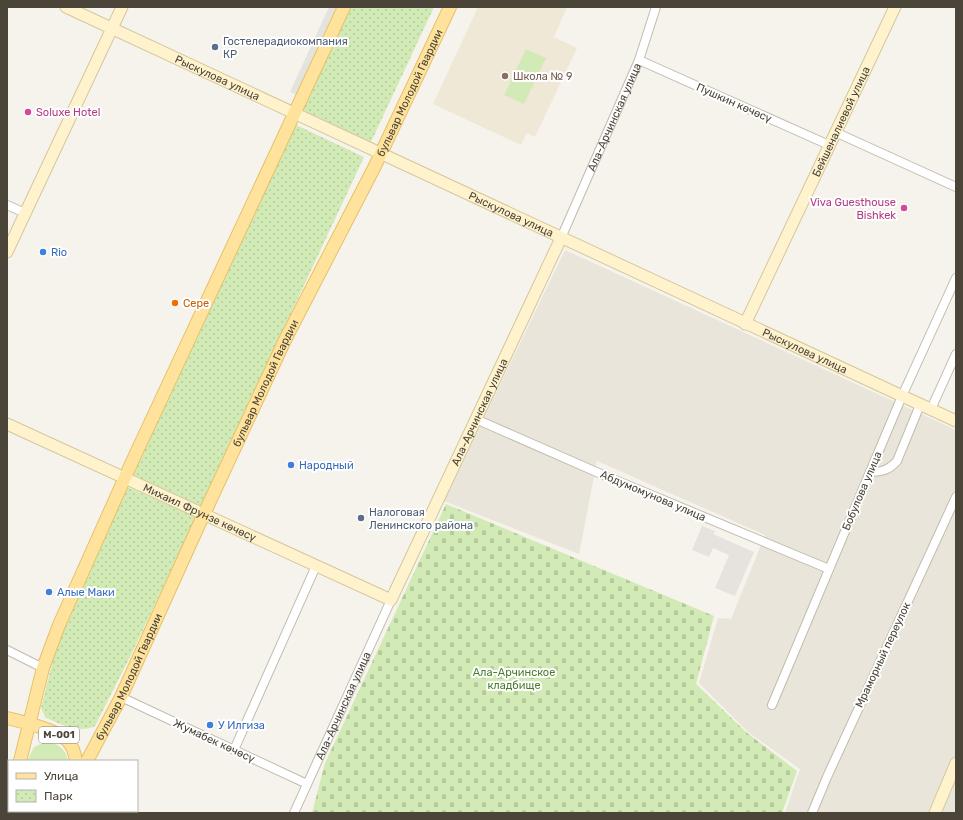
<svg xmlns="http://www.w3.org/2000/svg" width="963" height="820" font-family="Rubik,sans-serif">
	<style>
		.residential { fill: #eae5da }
		.industrial { fill: #e6e2dd }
		.education { fill: #efe8d6 }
		.grass { fill: #d2eab5 }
		.cemetery { fill: url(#cemetery-stones) }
		.park { fill: url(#park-dots) }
		.parking { fill: #e5e3e0 }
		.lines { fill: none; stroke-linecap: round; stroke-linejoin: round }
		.street-casing { stroke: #c2bbae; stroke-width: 10 }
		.secondary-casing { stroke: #d6c79b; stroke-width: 13 }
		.primary-casing { stroke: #e6c16a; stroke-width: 14 }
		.street { stroke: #fff; stroke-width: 8 }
		.secondary { stroke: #fff3cd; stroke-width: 11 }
		.primary { stroke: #ffe39c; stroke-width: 12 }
		.service-dot { fill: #5c6f8a; stroke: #fff; stroke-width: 1.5 }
		.education-dot { fill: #8d6e63; stroke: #fff; stroke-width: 1.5 }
		.hotel-dot { fill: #d1479c; stroke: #fff; stroke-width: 1.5 }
		.shop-dot { fill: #3f7fe0; stroke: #fff; stroke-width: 1.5 }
		.food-dot { fill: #e8710a; stroke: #fff; stroke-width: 1.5 }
		.labels { text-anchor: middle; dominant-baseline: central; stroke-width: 4; stroke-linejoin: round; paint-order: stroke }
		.shield { fill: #fff; stroke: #817c74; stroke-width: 1 }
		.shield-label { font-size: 10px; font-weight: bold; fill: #4b4439 }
		.service-label { font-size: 11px; fill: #4e5e75; stroke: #fff; text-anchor: start }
		.education-label { font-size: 11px; fill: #785e54; stroke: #fff; text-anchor: start }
		.street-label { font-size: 11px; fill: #4b4439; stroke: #fff }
		.hotel-label { font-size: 11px; fill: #b23c85; stroke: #fff; text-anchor: start }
		.shop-label { font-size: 11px; fill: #366cbe; stroke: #fff; text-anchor: start }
		.food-label { font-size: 11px; fill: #c56008; stroke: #fff; text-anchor: start }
		.park-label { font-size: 11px; fill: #4a7f2a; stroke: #fff }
	</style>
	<defs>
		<pattern id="cemetery-stones" width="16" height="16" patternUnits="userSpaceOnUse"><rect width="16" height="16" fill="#d2eab5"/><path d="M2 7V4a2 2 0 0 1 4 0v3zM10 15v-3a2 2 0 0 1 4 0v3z" fill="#b6ca9c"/></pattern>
		<pattern id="park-dots" width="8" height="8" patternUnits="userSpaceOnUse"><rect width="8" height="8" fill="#d2eab5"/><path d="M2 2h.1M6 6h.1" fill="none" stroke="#b6ca9c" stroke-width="1.8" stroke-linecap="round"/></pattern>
	</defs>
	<rect width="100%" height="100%" fill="#f6f3ec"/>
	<!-- residential -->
	<polygon class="residential" points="565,250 956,430 956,813 785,813 800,769 748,732 699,683 718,618 731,619 765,535 597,461 579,554 444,501"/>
	<!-- industrial -->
	<polygon class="industrial" points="702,526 715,531 713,534 754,552 735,596 715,588 729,555 713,548 709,557 692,550"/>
	<!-- education -->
	<polygon class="education" points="478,7 567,7 554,37 577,48 535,137 527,133 521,145 433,104"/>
	<!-- grass -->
	<g class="grass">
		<polygon points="526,49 546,58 524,104 504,95"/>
		<path d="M45 742C57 742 66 749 68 761H27L34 747Z"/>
	</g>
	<!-- cemetery -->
	<polygon class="cemetery" points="446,504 714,616 696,684 746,732 797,771 782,813 312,813 325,763"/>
	<!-- park -->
	<g class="park">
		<polygon points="349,7 434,7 371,142 301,109"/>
		<polygon points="294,124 364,157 201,506 131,474"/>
		<path d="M125 486 196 517 132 653 95 726C81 734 58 724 45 717L41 708 57 644Z"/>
	</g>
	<!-- parking -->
	<polygon class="parking" points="329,7 336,7 296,95 290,92"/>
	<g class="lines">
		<!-- street casing -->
		<g class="street-casing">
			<g id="street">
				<polyline points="639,60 829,145"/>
				<polyline points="835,132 956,187"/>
				<polyline points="7,205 25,213"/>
				<path id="s1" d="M561 238 639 60 656 7"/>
				<polyline points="931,409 956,354"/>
				<polyline points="478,420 601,474 829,569"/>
				<path d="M870 472C882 472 889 470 897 461L920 405"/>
				<polyline points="7,650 43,668"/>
				<polyline points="121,697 307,784"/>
				<polyline points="772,705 902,396 956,278"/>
				<polyline points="234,750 316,566"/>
				<path id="s2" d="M294 813 391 600"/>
				<polyline points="812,813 827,777 956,497"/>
			</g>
		</g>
		<!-- secondary casing -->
		<g class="secondary-casing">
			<g id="secondary">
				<path id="s3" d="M66 7 956 421"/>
				<polyline points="7,252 122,7"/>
				<path id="s4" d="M745 324 895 7"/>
				<path id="s5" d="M7 424 391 600 561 238"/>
				<polyline points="935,813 956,763"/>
			</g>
		</g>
		<!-- primary casing -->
		<g class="primary-casing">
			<g id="primary">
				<path d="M7 718C23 722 56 729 68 741 73 747 75 754 76 761"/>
				<polyline points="20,761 43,668 59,625 131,464 344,7"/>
				<path id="s6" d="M87 761 121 697 197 529 285 340 375 166 450 7"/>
				<polyline points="8,813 9,810"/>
				<polyline points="53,813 54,811"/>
				<polyline points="66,813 67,811"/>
			</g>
		</g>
		<!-- street -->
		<use href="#street" class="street"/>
		<!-- secondary -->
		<use href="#secondary" class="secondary"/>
		<!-- primary -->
		<use href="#primary" class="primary"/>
	</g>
	<!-- markers -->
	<g class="service-dot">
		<circle cx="215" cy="47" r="4"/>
		<circle cx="361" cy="518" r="4"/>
	</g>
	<circle class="education-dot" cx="505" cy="76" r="4"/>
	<g class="hotel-dot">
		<circle cx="28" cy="112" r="4"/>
		<circle cx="904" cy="208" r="4"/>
	</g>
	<g class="shop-dot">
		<circle cx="43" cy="252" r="4"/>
		<circle cx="291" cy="465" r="4"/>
		<circle cx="49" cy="592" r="4"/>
		<circle cx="210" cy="725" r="4"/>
	</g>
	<circle class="food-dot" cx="175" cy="303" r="4"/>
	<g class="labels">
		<!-- shield labels -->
		<rect class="shield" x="39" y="727" width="40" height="16" rx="3"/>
		<g class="shield-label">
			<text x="59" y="735">М-001</text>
		</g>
		<!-- service labels -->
		<g class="service-label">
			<text x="223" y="41">Гостелерадиокомпания<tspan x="223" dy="13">КР</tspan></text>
			<text x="369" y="512">Налоговая<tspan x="369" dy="13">Ленинского района</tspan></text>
		</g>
		<!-- education labels -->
		<g class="education-label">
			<text x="513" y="76">Школа № 9</text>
		</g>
		<!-- street labels -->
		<g class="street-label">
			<text stroke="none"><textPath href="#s3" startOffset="167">Рыскулова улица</textPath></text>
			<text stroke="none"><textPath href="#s6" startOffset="742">бульвар Молодой Гвардии</textPath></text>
			<text transform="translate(734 103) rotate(24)">Пушкин көчөсү</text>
			<text stroke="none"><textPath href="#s1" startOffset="132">Ала-Арчинская улица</textPath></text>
			<text stroke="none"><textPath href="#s4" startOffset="224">Бейшеналиевой улица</textPath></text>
			<text stroke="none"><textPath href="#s3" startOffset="491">Рыскулова улица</textPath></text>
			<text stroke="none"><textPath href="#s3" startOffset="815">Рыскулова улица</textPath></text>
			<text stroke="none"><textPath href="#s6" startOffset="418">бульвар Молодой Гвардии</textPath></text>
			<text stroke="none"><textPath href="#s5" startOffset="630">Ала-Арчинская улица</textPath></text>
			<text transform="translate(862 491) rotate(-67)">Бобулова улица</text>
			<text transform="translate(653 496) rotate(23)">Абдумомунова улица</text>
			<text stroke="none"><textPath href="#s5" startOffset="212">Михаил Фрунзе көчөсү</textPath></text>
			<text transform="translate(883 655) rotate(-65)">Мраморный переулок</text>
			<text stroke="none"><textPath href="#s6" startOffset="94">бульвар Молодой Гвардии</textPath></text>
			<text stroke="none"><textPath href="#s2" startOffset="118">Ала-Арчинская улица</textPath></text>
			<text transform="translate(214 741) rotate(25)">Жумабек көчөсү</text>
		</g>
		<!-- hotel labels -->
		<g class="hotel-label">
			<text x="36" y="112">Soluxe Hotel</text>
			<text x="896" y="202" text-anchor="end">Viva Guesthouse<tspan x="896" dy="13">Bishkek</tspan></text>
		</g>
		<!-- shop labels -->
		<g class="shop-label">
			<text x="51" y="252">Rio</text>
			<text x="299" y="465">Народный</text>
			<text x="57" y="592">Алые Маки</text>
			<text x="218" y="725">У Илгиза</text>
		</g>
		<!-- food labels -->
		<g class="food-label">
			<text x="183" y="303">Сере</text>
		</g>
		<!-- park labels -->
		<g class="park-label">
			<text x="514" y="672">Ала-Арчинское<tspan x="514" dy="13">кладбище</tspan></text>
		</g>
	</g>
	<!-- border -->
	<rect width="963" height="820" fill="none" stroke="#4b4439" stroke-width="16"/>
	<!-- legend -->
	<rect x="8" y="760" width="130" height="52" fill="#ffffff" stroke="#b7b4b0"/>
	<rect x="16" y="773" width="20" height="6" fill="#ffe39c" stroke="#b7b4b0"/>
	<text x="44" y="780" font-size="12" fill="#4b4439">Улица</text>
	<rect x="16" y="790" width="20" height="12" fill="url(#park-dots)" stroke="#b7b4b0"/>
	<text x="44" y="800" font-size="12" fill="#4b4439">Парк</text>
</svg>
